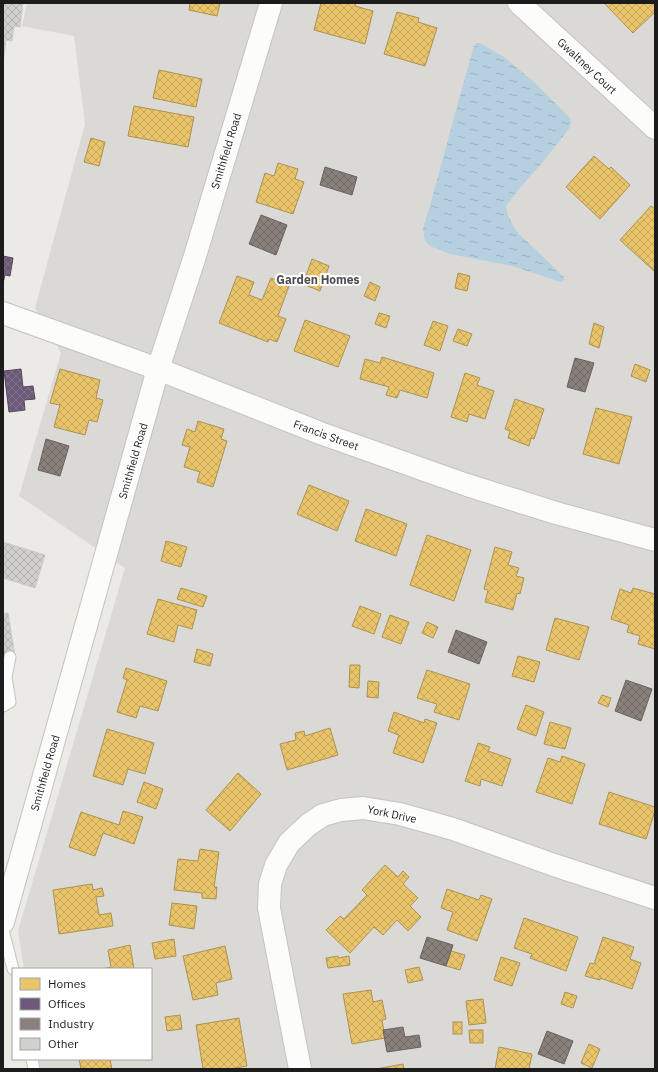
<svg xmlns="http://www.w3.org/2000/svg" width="658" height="1072" font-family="'IBM Plex Sans',sans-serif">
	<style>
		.residential { fill: #dad9d5 }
		.water { fill: url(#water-ripples) }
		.homes { fill: url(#homes-cross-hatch); stroke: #ac9253 }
		.offices { fill: url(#offices-cross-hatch); stroke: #55475e }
		.industry { fill: url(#industry-cross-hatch); stroke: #69635f }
		.building { fill: url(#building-cross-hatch); stroke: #cecbc5 }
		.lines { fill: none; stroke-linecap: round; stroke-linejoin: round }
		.service-casing { stroke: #c3c3c0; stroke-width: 13 }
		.minor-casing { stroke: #c3c3c0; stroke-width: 24 }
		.service { stroke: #fcfcfb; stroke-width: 11 }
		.minor { stroke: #fcfcfb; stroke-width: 22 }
		.labels { text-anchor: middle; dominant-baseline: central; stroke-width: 4; stroke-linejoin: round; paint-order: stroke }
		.street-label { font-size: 11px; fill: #1c1c1c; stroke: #fff }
		.neighbourhood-label { font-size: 12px; font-weight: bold; fill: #4f4f4f; stroke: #fff }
	</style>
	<defs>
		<pattern id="water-ripples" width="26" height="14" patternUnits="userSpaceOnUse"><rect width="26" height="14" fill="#b6d0e0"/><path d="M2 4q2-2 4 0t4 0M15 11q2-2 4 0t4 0" fill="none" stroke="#9cb2c0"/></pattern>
		<pattern id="homes-cross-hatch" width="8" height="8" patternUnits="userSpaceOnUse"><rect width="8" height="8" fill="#e9c46a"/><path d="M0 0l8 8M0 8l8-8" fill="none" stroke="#c7a85b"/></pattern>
		<pattern id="offices-cross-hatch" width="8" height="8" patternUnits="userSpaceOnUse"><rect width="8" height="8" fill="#6d597a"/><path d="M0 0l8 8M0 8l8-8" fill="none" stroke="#80728a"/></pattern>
		<pattern id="industry-cross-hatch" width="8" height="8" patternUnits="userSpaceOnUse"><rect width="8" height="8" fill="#8a817c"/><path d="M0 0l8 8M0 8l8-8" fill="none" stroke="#706965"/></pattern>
		<pattern id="building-cross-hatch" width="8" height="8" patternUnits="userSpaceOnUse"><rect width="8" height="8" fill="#d1d0cb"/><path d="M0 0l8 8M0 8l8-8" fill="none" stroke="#b3b2ae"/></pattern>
	</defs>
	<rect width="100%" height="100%" fill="#ebeae4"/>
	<!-- residential -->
	<polygon class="residential" points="27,3 655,3 655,1069 40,1069 39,1059 151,1059 151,969 24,969 18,931 125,568 19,496 61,353 35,308 85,124 74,36 22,26"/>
	<!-- water -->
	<path class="water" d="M476 43H480L504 57 534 82 570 118 571 123 569 129 542 163 519 189 506 206 508 215 516 231 564 277V280L561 282 512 266 450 254 430 246 425 241 423 229C441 169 456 107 474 46Z"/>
	<!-- homes -->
	<g class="homes">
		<polygon points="190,3 220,3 217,16 189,10"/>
		<polygon points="321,3 356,3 355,6 373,11 365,44 314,30"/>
		<polygon points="604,3 655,3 655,12 633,33"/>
		<polygon points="397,12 419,18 418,22 437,28 425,66 384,54"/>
		<polygon points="159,70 202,79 196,107 153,98"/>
		<polygon points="134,106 194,117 188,147 128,136"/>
		<polygon points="91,138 105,142 99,166 84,162"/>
		<polygon points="594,156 609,169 611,167 630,185 600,219 566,187"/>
		<polygon points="278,163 298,169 295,179 304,182 293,214 256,202 265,173 274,176"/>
		<polygon points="651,206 655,209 655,269 654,271 620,240"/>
		<polygon points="312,259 329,266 320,291 303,284"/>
		<polygon points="458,273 470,276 467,291 455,288"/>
		<polygon points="237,276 254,282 249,295 262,300 271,278 289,286 278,316 286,319 277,342 269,339 268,342 219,323"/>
		<polygon points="370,282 380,287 375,301 364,296"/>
		<polygon points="379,313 390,316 386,328 375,324"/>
		<polygon points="305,320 350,336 338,367 294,351"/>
		<polygon points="433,321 448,326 440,351 424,345"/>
		<polygon points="594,323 604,327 599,348 589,344"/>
		<polygon points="458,329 472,334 467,346 453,341"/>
		<polygon points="382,357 434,373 427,398 400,390 397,398 386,395 389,387 360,379 365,359 380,363"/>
		<polygon points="635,364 650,370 646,382 631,376"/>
		<polygon points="60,369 100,380 96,398 103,400 97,422 89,420 85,435 54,427 60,405 50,403"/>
		<polygon points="465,373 480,378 477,385 494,391 485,419 469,414 467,422 451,417"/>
		<polygon points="515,399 544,409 534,439 531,438 529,446 508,438 510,431 505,429"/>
		<polygon points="596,408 632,417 619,464 583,454"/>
		<polygon points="198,421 224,429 221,439 227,441 213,487 197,482 200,472 184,467 190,447 182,445 187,429 195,432"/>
		<polygon points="309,485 349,501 337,531 297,514"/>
		<polygon points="366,509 407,524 396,556 355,541"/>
		<polygon points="427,535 471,550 454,601 410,585"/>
		<polygon points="166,541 187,547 181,567 161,561"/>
		<polygon points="495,547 512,552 508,565 519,568 516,576 524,578 520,594 517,593 513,610 485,602 488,590 484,589"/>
		<polygon points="181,588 207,596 203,607 177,599"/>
		<polygon points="633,588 655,594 654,608 655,649 638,644 640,636 627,632 629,625 611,619 620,589 631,593"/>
		<polygon points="158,599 197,610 192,629 178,625 174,642 147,634"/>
		<polygon points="360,606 381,614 374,634 352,626"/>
		<polygon points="390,615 409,622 401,644 382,637"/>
		<polygon points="555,618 589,627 579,660 546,650"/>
		<polygon points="427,622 438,627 433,638 422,633"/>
		<polygon points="197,649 213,654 210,666 194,662"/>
		<polygon points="518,656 540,662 534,682 512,676"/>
		<polygon points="350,665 360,665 359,688 349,687"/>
		<polygon points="126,668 167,681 158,711 140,706 136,718 117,712 127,680 123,678"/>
		<polygon points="427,670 470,684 459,720 434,712 437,704 417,698"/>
		<polygon points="368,681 379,682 378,698 367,697"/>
		<polygon points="602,695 611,698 608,707 598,703"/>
		<polygon points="526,705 544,712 536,736 517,729"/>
		<polygon points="394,712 424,723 425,719 437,723 423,763 393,753 399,735 388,731"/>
		<polygon points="550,722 571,728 565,749 544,744"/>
		<polygon points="330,728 338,755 287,770 280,744 296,740 295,733 304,731 305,736"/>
		<polygon points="107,729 154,743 145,774 128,769 123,785 93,776"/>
		<polygon points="478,743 490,747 488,751 511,759 502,786 481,779 480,786 465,781"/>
		<polygon points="562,756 585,764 572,804 536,792 548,758 560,762"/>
		<polygon points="238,773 261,794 230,831 206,810"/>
		<polygon points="144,782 163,789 156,809 137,802"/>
		<polygon points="609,792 655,807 655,811 646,839 599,824"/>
		<polygon points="123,811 143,817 134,844 103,833 95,856 69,847 81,812 119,825"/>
		<polygon points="200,849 219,852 214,887 217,887 216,899 202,898 202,893 174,890 178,859 198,861"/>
		<polygon points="385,865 398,877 403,871 409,877 403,884 418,898 410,906 421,917 408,931 397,920 383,935 374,927 350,953 326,930 340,916 344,919 367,895 362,890"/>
		<polygon points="92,884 93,890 102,888 104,896 96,897 99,915 111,913 113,926 59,934 53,890"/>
		<polygon points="447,889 479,900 481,895 492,899 477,941 447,930 453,912 441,908"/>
		<polygon points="172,903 197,906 194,929 169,925"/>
		<polygon points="524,918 578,937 566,971 530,958 532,954 514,948"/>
		<polygon points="603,937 634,947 630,959 641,963 632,989 600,978 600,980 585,976 590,963 594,964"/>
		<polygon points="174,939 176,956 155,959 152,943"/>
		<polygon points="130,945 134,969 102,969 111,967 108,950"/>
		<polygon points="225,946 232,979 216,983 218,995 193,1000 183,956"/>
		<polygon points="451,951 465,955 460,970 446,966"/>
		<polygon points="338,956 338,958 349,956 350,965 328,968 326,958"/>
		<polygon points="501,957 520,963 512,986 494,980"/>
		<polygon points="419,967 423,980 408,983 405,970"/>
		<polygon points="371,990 373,1002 382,1000 386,1019 382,1020 385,1038 352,1044 343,994"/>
		<polygon points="565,992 577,996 573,1008 561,1004"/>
		<polygon points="483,999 486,1023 469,1025 466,1001"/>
		<polygon points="180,1015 182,1029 167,1031 165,1017"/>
		<polygon points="239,1018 247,1066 230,1069 203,1069 196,1025"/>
		<rect x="453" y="1022" width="9" height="12"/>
		<polygon points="469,1030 483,1030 483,1043 470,1043"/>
		<polygon points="589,1044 600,1049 592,1068 581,1063"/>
		<polygon points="499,1047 532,1054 529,1069 495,1069"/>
		<polygon points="79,1059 110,1059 112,1069 81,1069"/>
		<polygon points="403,1064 404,1069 376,1069"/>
	</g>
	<!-- offices -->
	<g class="offices">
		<polygon points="3,256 13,258 10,276 5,275 3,283"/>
		<polygon points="21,369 23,387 33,386 35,399 24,400 25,410 9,412 4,371"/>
	</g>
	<!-- industry -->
	<g class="industry">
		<polygon points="325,167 357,177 352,195 320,185"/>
		<polygon points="261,215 287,225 276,255 249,244"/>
		<polygon points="575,358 594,363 585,392 567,387"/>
		<polygon points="46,439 69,446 60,476 38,470"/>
		<polygon points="456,630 487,642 479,664 448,652"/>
		<polygon points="626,680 652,689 641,721 615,711"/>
		<polygon points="427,937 453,945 446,966 420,958"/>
		<polygon points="403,1027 405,1037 419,1035 421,1047 387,1052 383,1030"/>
		<polygon points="547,1031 573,1041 564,1064 538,1054"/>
	</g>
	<!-- building -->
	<g class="building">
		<polygon points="3,3 23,3 20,27 14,26 12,41 6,40 3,63"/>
		<polygon points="3,542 45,555 35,588 3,578"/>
		<polygon points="8,613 15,656 3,658 3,614"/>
	</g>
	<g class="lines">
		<!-- service casing -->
		<g class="service-casing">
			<g id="service">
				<polyline points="3,706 10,702 6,677 10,657"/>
				<polyline points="3,930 13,969"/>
				<polyline points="32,1059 34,1069"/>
			</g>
		</g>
		<!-- minor casing -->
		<g class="minor-casing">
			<g id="minor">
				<polyline points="519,3 655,128"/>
				<polyline points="3,313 158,369 320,433 467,485 556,513 655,540"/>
				<polyline points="3,922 158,369 195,256 271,3"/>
				<polyline points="300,1069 269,908 270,884 276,865 289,843 308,825 323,815 341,810 363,808 400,814 453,829 554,865 655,898"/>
			</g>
		</g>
		<!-- service -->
		<use href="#service" class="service"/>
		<!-- minor -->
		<use href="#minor" class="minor"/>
	</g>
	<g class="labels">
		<!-- street labels -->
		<g class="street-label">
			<text transform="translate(587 66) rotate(43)">Gwaltney Court</text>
			<text transform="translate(226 151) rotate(-73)">Smithfield Road</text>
			<text transform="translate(326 435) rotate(20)">Francis Street</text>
			<text transform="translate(133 461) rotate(-74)">Smithfield Road</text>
			<text transform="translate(45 773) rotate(-74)">Smithfield Road</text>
			<text transform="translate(392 814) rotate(12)">York Drive</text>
		</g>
		<!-- neighbourhood labels -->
		<g class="neighbourhood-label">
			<text x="318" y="279">Garden Homes</text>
		</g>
	</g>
	<!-- border -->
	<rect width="658" height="1072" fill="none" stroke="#1c1c1c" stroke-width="8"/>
	<!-- legend -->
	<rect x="12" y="968" width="140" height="92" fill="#ffffff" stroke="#a4a4a4"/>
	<rect x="20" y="978" width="20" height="12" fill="#e9c46a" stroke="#a4a4a4"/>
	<text x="48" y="988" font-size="12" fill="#1c1c1c">Homes</text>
	<rect x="20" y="998" width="20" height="12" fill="#6d597a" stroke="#a4a4a4"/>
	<text x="48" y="1008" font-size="12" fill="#1c1c1c">Offices</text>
	<rect x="20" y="1018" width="20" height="12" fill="#8a817c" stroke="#a4a4a4"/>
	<text x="48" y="1028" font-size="12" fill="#1c1c1c">Industry</text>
	<rect x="20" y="1038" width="20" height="12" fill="#d1d0cb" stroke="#a4a4a4"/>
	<text x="48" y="1048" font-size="12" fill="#1c1c1c">Other</text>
</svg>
